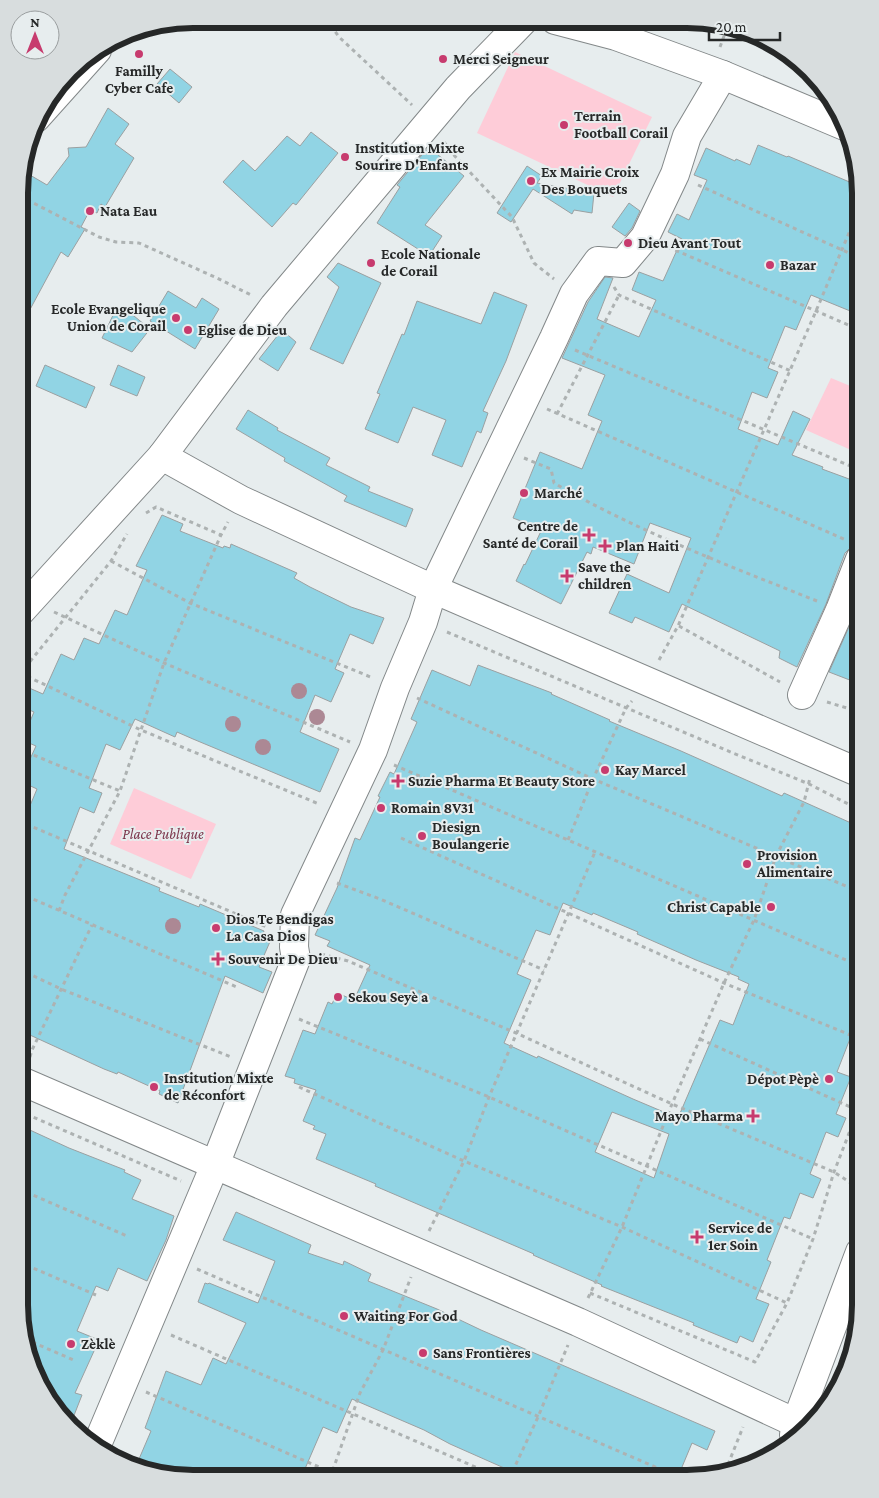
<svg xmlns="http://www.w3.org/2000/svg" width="879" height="1498" font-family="'Crimson Pro',serif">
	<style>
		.green { fill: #feccd8 }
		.building { fill: #91d4e4; stroke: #9ba0a1; fill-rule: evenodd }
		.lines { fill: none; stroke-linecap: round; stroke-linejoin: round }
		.minor-casing { stroke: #838889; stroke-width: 30 }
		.path { stroke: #adb2b2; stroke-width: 3; stroke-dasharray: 4 4; stroke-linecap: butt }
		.minor { stroke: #fff; stroke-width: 28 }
		.tree { fill: #ac8894 }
		.poi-dot { fill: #c73b6e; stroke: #e7edee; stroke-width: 2 }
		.labels { text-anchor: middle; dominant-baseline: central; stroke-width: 4; stroke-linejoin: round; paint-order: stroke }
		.poi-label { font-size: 15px; font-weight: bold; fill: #262828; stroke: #e7edee; text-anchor: start }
		.park-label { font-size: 15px; font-style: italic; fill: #7c354b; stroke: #e7edee }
		.rim { fill: none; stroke: #262828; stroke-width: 6 }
	</style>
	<rect width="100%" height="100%" fill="#e7edee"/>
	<!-- green -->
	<g class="green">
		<polygon points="515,52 652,117 613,197 477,133"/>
		<polygon points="831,378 860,390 860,454 806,430"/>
		<polygon points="134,788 216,824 191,879 110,844"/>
	</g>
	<!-- building -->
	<g class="building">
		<polygon points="170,69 192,87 179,103 157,84"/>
		<polygon points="108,108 129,124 115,144 134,158 105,207 101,204 97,213 90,210 81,227 85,229 68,257 61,252 20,328 20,192 30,175 47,185 69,156 68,148 86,147"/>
		<polygon points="311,132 338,153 296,205 293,203 272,227 223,182 243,160 255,171 287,136 300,146"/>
		<polygon points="758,145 787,157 788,156 859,186 860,192 860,315 811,295 796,330 785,326 768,368 778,372 767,398 752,392 738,429 778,445 793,411 810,419 792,455 823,467 822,469 860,483 860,544 851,547 845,553 826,604 797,667 779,658 780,651 682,604 669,632 635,617 632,623 609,613 627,574 669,593 691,538 650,523 634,564 593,547 591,554 587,552 561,604 516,581 524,564 525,565 542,529 513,518 540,452 582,469 602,421 588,415 605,375 562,358 588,302 605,277 613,278 597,319 639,337 656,300 632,290 639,272 663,281 682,239 668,232 677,214 689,220 707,180 694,175 706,148 735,161 736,159 750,165"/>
		<polygon points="426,150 432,150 464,176 425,225 442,236 429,256 377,223 400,187 397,185"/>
		<polygon points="527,166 542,176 537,183 594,193 592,213 574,210 572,214 533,189 511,222 497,213"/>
		<polygon points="629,203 640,211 632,228 625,236 612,227"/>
		<polygon points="338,263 381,283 343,364 310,349 339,287 327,277"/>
		<polygon points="168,291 196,308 202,298 219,309 195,349 150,321"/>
		<polygon points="494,292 527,305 506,361 483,411 488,413 481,433 477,431 462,467 432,455 446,420 413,407 398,443 365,429 380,394 377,393 402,334 404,335 417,301 481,324"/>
		<polygon points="117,307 134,316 150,329 132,352 102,338"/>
		<polygon points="282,330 296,342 278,371 259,359"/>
		<polygon points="45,365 95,387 86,408 36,386"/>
		<polygon points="118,365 145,377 137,396 110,385"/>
		<polygon points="248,410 278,428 277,430 330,458 326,465 370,487 368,491 413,509 406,527 344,501 347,496 284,461 285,458 236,429"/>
		<polygon points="162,515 183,524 180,531 223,548 224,546 230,548 231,544 297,573 294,578 310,587 351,607 384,618 373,644 350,634 335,669 344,673 331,702 315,695 300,732 339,749 320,792 193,739 177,732 175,737 135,719 120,750 106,744 89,788 102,793 94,813 80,807 64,849 160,888 159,891 199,907 200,904 264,931 263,934 272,937 259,967 272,972 263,993 225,976 178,1103 159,1094 160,1091 118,1072 117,1074 104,1069 19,1030 19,832 37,789 20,781 36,746 22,740 34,712 20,706 20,684 43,694 61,654 74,660 84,638 99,644 115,610 127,615 147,570 136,566"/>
		<polygon points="860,602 860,684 829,672"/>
		<path d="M478 665 552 693 551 694 610 720 609 721 681 751 782 796 784 793 860 827V1028L855 1026 837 1072 851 1077 836 1114 846 1118 838 1137 826 1132 810 1174 821 1179 813 1198 800 1193 790 1219 784 1217 767 1260 771 1262 756 1299 769 1304 753 1342 740 1336 737 1343 693 1325 694 1323 601 1286 602 1285 533 1255 534 1254 375 1186 376 1184 316 1159 326 1134 313 1129 315 1126 303 1121 316 1090 294 1083 295 1079 285 1076 303 1030 315 1034 328 1002 332 1004 337 993 354 1000 370 965 327 946 330 941 315 935 337 888 355 838 360 840 380 797 378 796 390 772 394 774 417 722 411 719 432 670 470 686ZM563 903 592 915 593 913 638 932 637 934 696 960 739 977 738 979 749 984 733 1025 720 1020 678 1118 633 1099 538 1056 537 1058 504 1043 531 980 517 974 536 930 550 935ZM612 1112 669 1134 654 1178 595 1152Z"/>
		<polygon points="19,1125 69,1148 125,1170 124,1172 141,1180 132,1199 174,1216 166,1240 147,1281 118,1268 108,1291 96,1286 77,1331 99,1340 75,1393 82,1395 71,1423 32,1372 19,1306"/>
		<polygon points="236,1212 311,1245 308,1253 343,1265 344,1261 371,1274 368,1281 437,1309 481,1330 715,1431 707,1450 692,1443 677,1479 529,1479 450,1444 424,1430 352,1399 337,1433 323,1427 301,1478 192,1478 166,1466 165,1470 139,1459 151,1431 145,1428 166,1371 201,1385 213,1358 226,1364 246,1323 198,1302 205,1283 208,1284 209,1283 258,1303 275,1261 223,1240"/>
	</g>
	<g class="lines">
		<!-- minor casing -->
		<g class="minor-casing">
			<g id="minor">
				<polyline points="555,20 616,36 723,75 847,127"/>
				<polyline points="36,118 97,50"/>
				<polyline points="162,456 241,500 433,589 860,773"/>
				<polyline points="20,612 162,456 274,306 458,88 524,20"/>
				<polyline points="802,695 840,610 860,559"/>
				<polyline points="19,1080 578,1322 796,1423"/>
				<polyline points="794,1435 796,1423 860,1252"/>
				<polyline points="96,1447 215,1165 296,959 294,947 295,915 373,750 395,688 423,622 433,589 554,338 574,294 598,261 623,263 645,237 675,174 687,136 723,75"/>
			</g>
		</g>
		<!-- path -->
		<g class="path">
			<polyline points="326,19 339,37 412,105"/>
			<polyline points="720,47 727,28"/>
			<polyline points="444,142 452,153 512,217 534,263 554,279"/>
			<polyline points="698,185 860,258"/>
			<polyline points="20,196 99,237 116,242 139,243 217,278 251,295"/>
			<polyline points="668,247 860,330"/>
			<polyline points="614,287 619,295 791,371"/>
			<polyline points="575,350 860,470"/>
			<polyline points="547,409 846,540"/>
			<polyline points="557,414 619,295"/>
			<path d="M524 458 551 469 554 483C637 531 727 565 817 601"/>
			<polyline points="146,513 156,507 221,535"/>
			<polyline points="111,561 190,603 373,678"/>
			<polyline points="54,612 164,663 350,742"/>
			<polyline points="679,626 780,682"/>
			<polyline points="447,632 733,753 809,784 860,810"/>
			<polyline points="659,660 678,626 816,311 860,207"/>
			<polyline points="20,673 141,730 319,804"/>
			<polyline points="20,674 111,561 127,534"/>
			<polyline points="417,698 593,779 860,892"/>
			<polyline points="827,702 860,712"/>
			<polyline points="19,749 120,791"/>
			<polyline points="394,765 860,966"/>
			<polyline points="19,821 269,928"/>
			<polyline points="401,838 724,983 860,1039"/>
			<polyline points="568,840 593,779 626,708 632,701"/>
			<polyline points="337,883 380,899 544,970"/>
			<polyline points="19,893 239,988"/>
			<polyline points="59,911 65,895 120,791 164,663 221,535 228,522"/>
			<polyline points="321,954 348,961 516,1033 672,1104 834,1172 860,1189"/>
			<polyline points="19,969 61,989 231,1057"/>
			<polyline points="299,1019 489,1097 813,1239"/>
			<polyline points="700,1039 857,1110"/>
			<polyline points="30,1057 32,1050 92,925"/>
			<polyline points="299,1087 464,1161 622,1227 787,1303"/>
			<polyline points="19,1111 181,1181"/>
			<polyline points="19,1189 127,1236"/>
			<polyline points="429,1231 464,1161 489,1097 595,852"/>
			<polyline points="19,1262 96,1295"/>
			<polyline points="197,1269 683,1479"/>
			<polyline points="590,1293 755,1362 787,1303 813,1239 834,1172 860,1105"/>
			<polyline points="588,1298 622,1227 672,1104 724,983 754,920 776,856 804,802 810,778"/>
			<polyline points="171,1335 503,1479"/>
			<polyline points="25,1339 76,1361"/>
			<polyline points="146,1392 333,1473"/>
			<polyline points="119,1454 171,1478"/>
			<polyline points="725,1472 743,1427"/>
			<polyline points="330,1478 360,1393 383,1350 411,1277"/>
			<polyline points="509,1479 538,1417 568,1345"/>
		</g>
		<!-- minor -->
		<use href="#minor" class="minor"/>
	</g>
	<!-- trees -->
	<g class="tree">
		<circle cx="299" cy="691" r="8"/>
		<circle cx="317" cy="717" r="8"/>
		<circle cx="233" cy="724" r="8"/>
		<circle cx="263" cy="747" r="8"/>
		<circle cx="173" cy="926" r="8"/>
	</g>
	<!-- markers -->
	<g class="poi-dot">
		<circle cx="139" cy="54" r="5"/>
		<circle cx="443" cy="59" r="5"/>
		<circle cx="564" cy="125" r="5"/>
		<circle cx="345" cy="157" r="5"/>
		<circle cx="531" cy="181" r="5"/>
		<circle cx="90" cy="211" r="5"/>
		<circle cx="628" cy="243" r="5"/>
		<circle cx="371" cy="263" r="5"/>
		<circle cx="770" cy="265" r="5"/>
		<circle cx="176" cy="318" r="5"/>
		<circle cx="188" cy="330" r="5"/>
		<circle cx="524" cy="493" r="5"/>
		<path d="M586.5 527.5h5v5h5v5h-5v5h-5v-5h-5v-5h5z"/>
		<path d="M602.5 538.5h5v5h5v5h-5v5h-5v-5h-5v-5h5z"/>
		<path d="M564.5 568.5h5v5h5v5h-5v5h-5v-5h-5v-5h5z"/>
		<circle cx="605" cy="770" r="5"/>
		<path d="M395.5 773.5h5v5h5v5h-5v5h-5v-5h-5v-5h5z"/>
		<circle cx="381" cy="808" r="5"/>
		<circle cx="422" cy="836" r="5"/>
		<circle cx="747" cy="864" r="5"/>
		<circle cx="771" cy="907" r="5"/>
		<circle cx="216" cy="928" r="5"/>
		<path d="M215.5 951.5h5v5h5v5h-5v5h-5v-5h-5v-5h5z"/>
		<circle cx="338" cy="997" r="5"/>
		<circle cx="829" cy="1079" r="5"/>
		<circle cx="154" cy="1087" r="5"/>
		<path d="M750.5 1108.5h5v5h5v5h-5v5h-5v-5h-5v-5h5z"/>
		<path d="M694.5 1229.5h5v5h5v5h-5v5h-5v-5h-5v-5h5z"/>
		<circle cx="344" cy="1316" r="5"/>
		<circle cx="71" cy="1344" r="5"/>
		<circle cx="423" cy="1353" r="5"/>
	</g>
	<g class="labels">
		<!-- poi labels -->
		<g class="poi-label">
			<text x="453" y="59">Merci Seigneur</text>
			<text x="139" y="71" text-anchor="middle">Familly<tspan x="139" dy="17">Cyber Cafe</tspan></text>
			<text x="574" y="116">Terrain<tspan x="574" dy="17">Football Corail</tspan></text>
			<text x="355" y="148">Institution Mixte<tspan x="355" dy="17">Sourire D'Enfants</tspan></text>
			<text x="541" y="172">Ex Mairie Croix<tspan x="541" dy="17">Des Bouquets</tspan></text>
			<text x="100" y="211">Nata Eau</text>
			<text x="638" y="243">Dieu Avant Tout</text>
			<text x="381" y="254">Ecole Nationale<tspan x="381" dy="17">de Corail</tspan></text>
			<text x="780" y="265">Bazar</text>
			<text x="166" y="309" text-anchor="end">Ecole Evangelique<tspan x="166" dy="17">Union de Corail</tspan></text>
			<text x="198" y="330">Eglise de Dieu</text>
			<text x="534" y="493">Marché</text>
			<text x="578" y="526" text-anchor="end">Centre de<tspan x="578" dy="17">Santé de Corail</tspan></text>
			<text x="616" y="546">Plan Haiti</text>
			<text x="578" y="567">Save the<tspan x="578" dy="17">children</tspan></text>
			<text x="615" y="770">Kay Marcel</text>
			<text x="408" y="781">Suzie Pharma Et Beauty Store</text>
			<text x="391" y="808">Romain 8V31</text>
			<text x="432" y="827">Diesign<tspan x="432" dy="17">Boulangerie</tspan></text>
			<text x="757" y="855">Provision<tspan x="757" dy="17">Alimentaire</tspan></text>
			<text x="761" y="907" text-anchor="end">Christ Capable</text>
			<text x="226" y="919">Dios Te Bendigas<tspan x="226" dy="17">La Casa Dios</tspan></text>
			<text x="228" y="959">Souvenir De Dieu</text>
			<text x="348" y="997">Sekou Seyè a</text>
			<text x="164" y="1078">Institution Mixte<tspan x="164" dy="17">de Réconfort</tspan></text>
			<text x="819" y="1079" text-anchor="end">Dépot Pèpè</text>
			<text x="743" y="1116" text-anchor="end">Mayo Pharma</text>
			<text x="708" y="1228">Service de<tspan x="708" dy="17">1er Soin</tspan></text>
			<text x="354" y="1316">Waiting For God</text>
			<text x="81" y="1344">Zèklè</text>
			<text x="433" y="1353">Sans Frontières</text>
		</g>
		<!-- park labels -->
		<g class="park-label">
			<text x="163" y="834">Place Publique</text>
		</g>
	</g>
	<!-- crop -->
	<path d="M0 0H879V1498H0ZM193 28H687A165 165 0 0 1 852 193V1305A165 165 0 0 1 687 1470H193A165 165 0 0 1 28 1305V193A165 165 0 0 1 193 28Z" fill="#d8ddde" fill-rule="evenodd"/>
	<path class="rim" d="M193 28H687A165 165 0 0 1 852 193V1305A165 165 0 0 1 687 1470H193A165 165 0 0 1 28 1305V193A165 165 0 0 1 193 28Z"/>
	<!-- north arrow -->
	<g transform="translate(35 35)"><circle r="24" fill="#e7edee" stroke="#9a9e9f"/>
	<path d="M0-4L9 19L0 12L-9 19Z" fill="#c73b6e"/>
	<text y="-8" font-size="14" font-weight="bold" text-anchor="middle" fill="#262828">N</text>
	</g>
	<!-- scale -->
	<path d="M709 32v8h71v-8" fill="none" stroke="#262828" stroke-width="2.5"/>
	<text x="716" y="32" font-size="15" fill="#262828" stroke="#e7edee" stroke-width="4" paint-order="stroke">20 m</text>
</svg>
